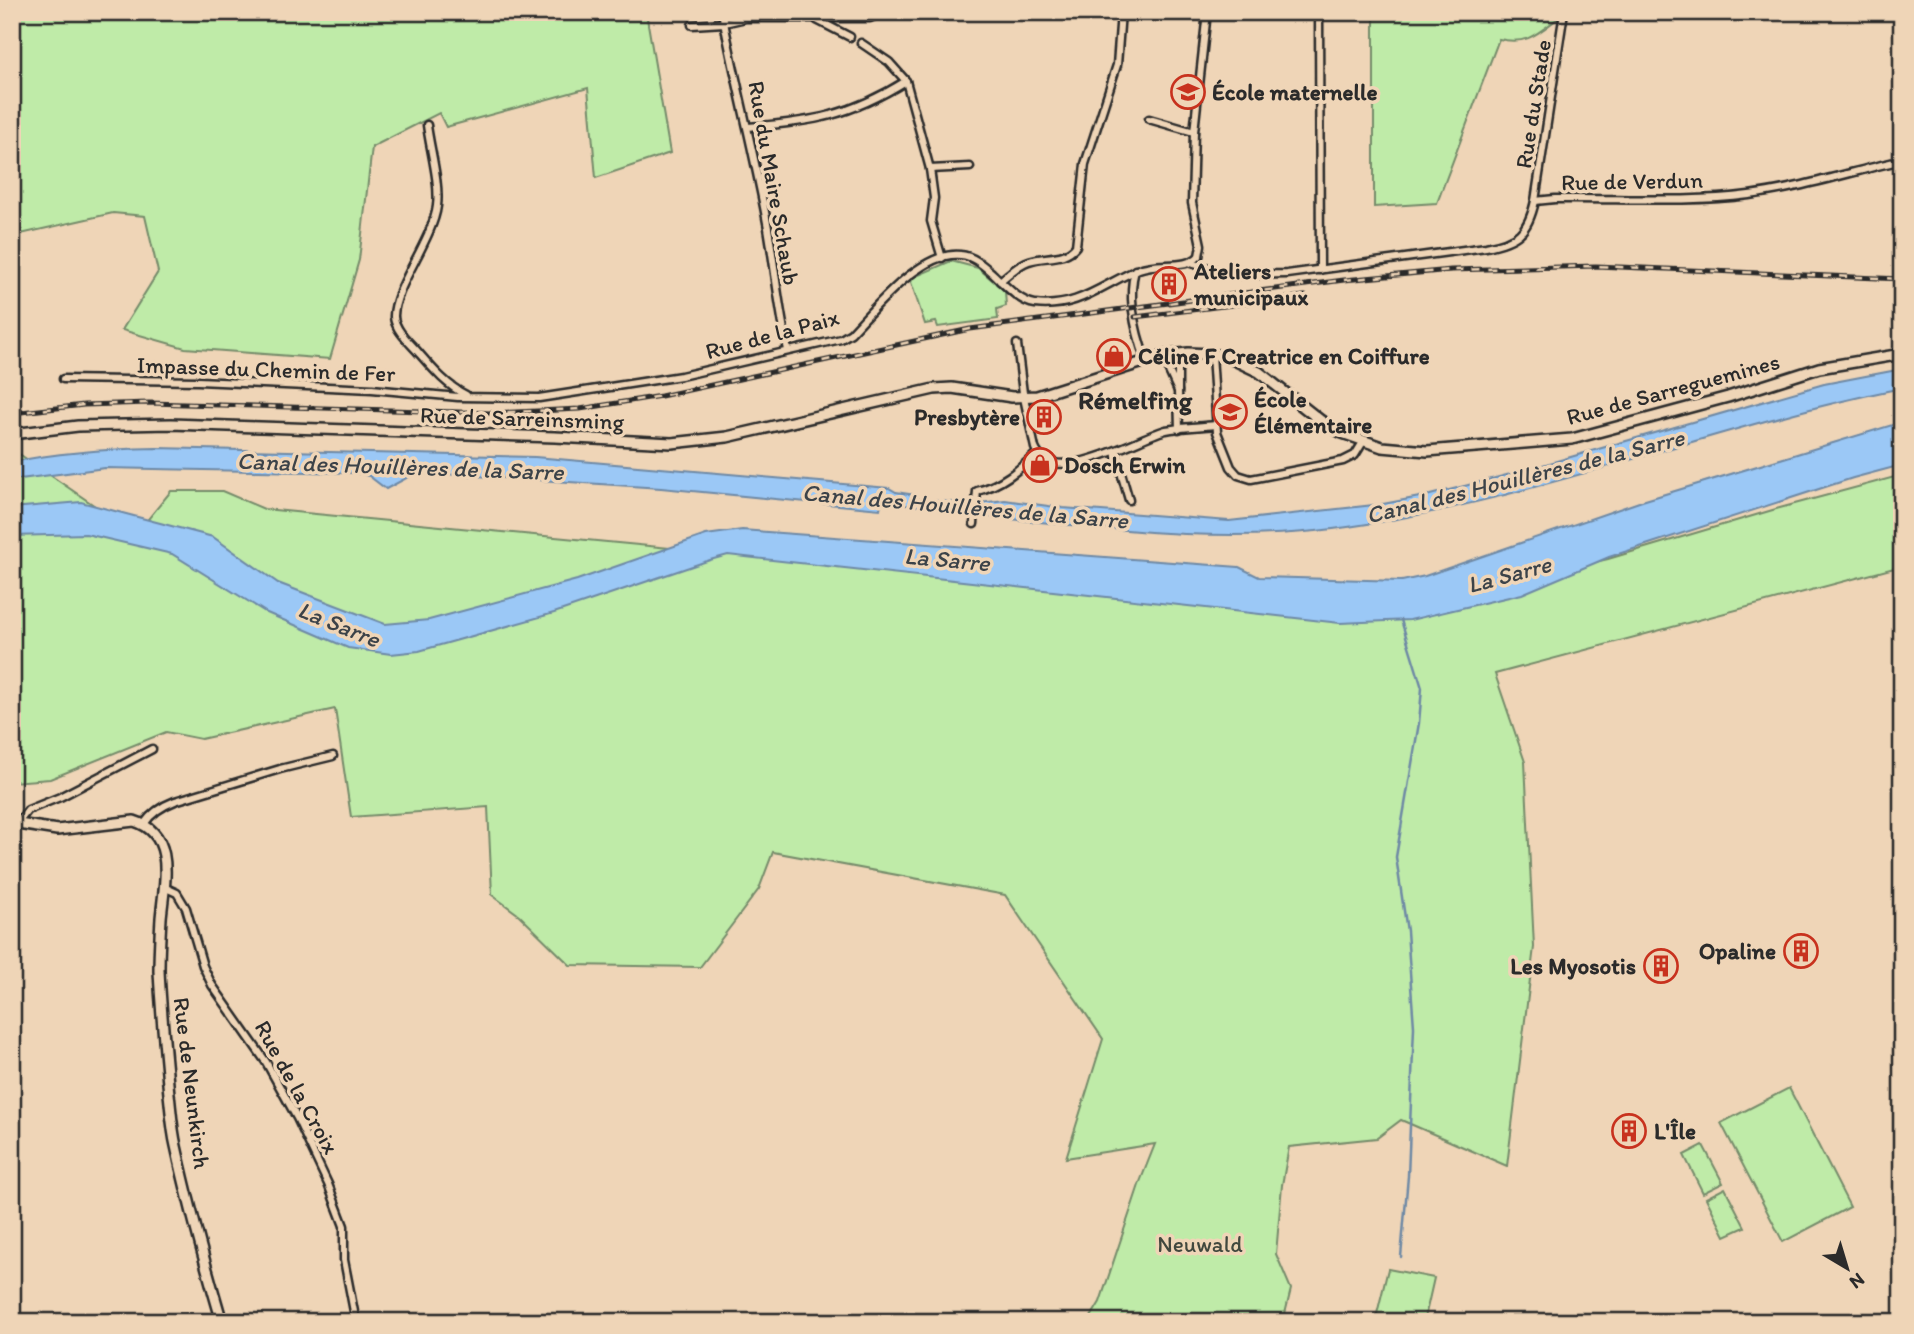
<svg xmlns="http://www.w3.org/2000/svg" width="1914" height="1334" font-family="Itim,sans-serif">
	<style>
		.green { fill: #bfeba8; stroke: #758b6a; stroke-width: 2 }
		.water { fill: #9bc8f6; stroke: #6e89a5; stroke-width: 2 }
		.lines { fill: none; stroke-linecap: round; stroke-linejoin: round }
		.stream { stroke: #6e89a5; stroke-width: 2.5 }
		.street-casing { stroke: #2b2b2b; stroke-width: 11 }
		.secondary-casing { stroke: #2b2b2b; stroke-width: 14 }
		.street { stroke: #efd5b7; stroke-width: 6 }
		.secondary { stroke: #efd5b7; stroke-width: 9 }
		.rail-casing { stroke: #2b2b2b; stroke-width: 5 }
		.rail { stroke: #efd5b7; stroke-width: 2.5; stroke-dasharray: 8; stroke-linecap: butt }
		.labels { text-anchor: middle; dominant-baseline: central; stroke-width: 7; stroke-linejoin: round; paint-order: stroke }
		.poi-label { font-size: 23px; font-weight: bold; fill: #2b2b2b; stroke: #efd5b7; text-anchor: start }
		.street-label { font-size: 23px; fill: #2b2b2b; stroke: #efd5b7 }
		.park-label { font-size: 23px; fill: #41483e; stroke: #efd5b7 }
		.water-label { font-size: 24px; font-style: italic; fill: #3c4349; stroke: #efd5b7 }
		.quarter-label { font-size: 26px; font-weight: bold; fill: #2b2b2b; stroke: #efd5b7 }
	</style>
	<rect width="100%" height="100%" fill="#efd5b7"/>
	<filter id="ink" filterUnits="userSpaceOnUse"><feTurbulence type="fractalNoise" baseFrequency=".0143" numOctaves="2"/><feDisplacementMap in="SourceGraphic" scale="14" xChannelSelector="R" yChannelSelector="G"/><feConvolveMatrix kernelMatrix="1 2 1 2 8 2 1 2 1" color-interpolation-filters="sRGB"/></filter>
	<g filter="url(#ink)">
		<!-- green -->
		<g class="green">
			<polygon points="12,12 646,12 670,153 596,178 588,88 446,127 439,113 372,147 359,260 330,359 185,348 122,330 158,272 145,216 113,213 12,236"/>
			<path d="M1374 12H1556L1557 19C1536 35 1526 45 1499 39L1437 203 1374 207Z"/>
			<polygon points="951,261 978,268 1005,291 1006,306 997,309 998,319 938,327 936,322 925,324 911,282 914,277"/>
			<polygon points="12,449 136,534 171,491 222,491 264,509 826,563 1347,620 1608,559 1776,509 1902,475 1902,566 1495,674 1525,762 1534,947 1507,1166 1401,1120 1377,1138 1289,1147 1282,1185 1276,1254 1291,1289 1283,1322 1088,1322 1100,1302 1140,1182 1155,1144 1066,1158 1103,1039 1005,895 773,852 759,889 700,967 570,965 519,915 492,895 488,807 351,817 335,709 201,739 166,732 50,779 12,782"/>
			<polygon points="1789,1088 1850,1207 1783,1242 1721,1123"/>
			<polygon points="1703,1145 1723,1183 1703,1193 1684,1155"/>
			<polygon points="1725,1188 1745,1227 1725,1236 1706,1198"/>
			<polygon points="1388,1269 1434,1278 1424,1322 1375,1322"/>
		</g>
		<!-- water -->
		<g class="water">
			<path d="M1902 369V388C1710 426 1528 504 1333 529 1218 544 1104 528 990 517L971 510 881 503 880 509 661 488 430 473 412 475 386 489 369 476 357 473 105 468 12 480V462C60 452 109 449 157 448L535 457 889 488 896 492 915 495 917 499 971 504 1005 500 1063 508 1229 521 1383 504 1430 495 1522 471 1824 384Z"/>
			<polygon points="1902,422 1902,465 1853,478 1609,557 1522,594 1410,620 1340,623 728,555 710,560 554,613 419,651 391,654 348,648 267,613 172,554 86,534 12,536 12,508 81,502 213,537 278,583 385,624 429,620 577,580 706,535 742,530 1239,567 1259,577 1402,581 1425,576 1642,501"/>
		</g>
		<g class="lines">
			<!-- stream -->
			<polyline class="stream" points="1401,1257 1408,1176 1414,1027 1407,931 1396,857 1419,723 1422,688 1401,620"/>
			<!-- street casing -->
			<g class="street-casing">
				<g id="street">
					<path d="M722 12C736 85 755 156 768 228 775 269 779 310 788 350"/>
					<polyline points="1319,12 1320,270"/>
					<polyline points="817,20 850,37"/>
					<polyline points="692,25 724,23 746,18 870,18 884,12"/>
					<polyline points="861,43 889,62 906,81 930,169 934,198 931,221 942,258"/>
					<polyline points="1149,119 1194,132"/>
					<path d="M427 125C430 149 440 183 437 206 433 239 393 289 394 317 395 330 410 343 418 352 432 368 447 386 466 395"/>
					<path d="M748 127C812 122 850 116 906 81"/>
					<polyline points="930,169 970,167"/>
					<path d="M1535 201 1555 199C1620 198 1685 203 1749 195 1801 188 1851 172 1902 160"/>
					<polyline points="1199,256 1201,245 1192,203 1194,132 1207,12"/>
					<path d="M1191 263 1232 275 1287 274 1486 247C1517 241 1528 233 1535 201L1564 12"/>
					<path d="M1135 270C1127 299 1136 334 1146 361"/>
					<path d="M1000 281C1009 274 1019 264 1029 261 1046 255 1064 261 1076 246L1085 164 1117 65 1121 12"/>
					<path d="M1017 344 1023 393 1035 448C1052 490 1141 436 1166 430 1182 427 1199 427 1215 425"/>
					<polyline points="1212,354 1217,432 1231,467 1238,475 1251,479 1343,461 1355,455 1363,442"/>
					<polyline points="1162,356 1178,391 1178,353"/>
					<path d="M63 379 198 381 372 389 458 397 539 398 681 376 841 339 851 333C876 307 922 250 961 255 973 256 983 265 992 273 1004 284 1019 302 1035 304 1078 309 1103 284 1139 269 1158 261 1186 270 1199 256"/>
					<polyline points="1178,391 1179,429"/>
					<polyline points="1115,452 1129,500"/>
					<path d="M974 524 977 491C1000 486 1020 469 1037 453"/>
					<polyline points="17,824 28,810 60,797 152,749"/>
					<path d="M144 824C152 812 162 806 175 801L280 769 333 756"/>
					<polyline points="166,888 177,893 186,908 203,966 212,985 266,1062 297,1118 328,1184 344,1226 344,1260 356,1322"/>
				</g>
			</g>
			<!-- secondary casing -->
			<g class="secondary-casing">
				<g id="secondary">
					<polyline points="12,434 78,426 171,424 555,437 672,443 727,437 934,389 952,388 1012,397 1037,396 1162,356 1188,353 1212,354 1234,360 1259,372 1320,420 1342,433 1382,447 1427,451 1572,439 1728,397 1819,368 1902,354"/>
					<path d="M12 823 57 830 134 821C177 834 164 884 161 918 160 935 159 954 159 971 161 1012 165 1053 169 1094 171 1111 172 1129 176 1146 189 1205 205 1264 222 1322"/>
				</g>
			</g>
			<!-- street -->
			<use href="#street" class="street"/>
			<!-- secondary -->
			<use href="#secondary" class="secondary"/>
			<!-- rail casing -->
			<g class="rail-casing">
				<g id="rail">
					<polyline points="1135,317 1305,296"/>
					<polyline points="12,413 84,405 149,403 492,413 580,409 661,396 970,329 1344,280 1451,270 1596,266 1902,279"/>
				</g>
			</g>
			<!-- rail -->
			<use href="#rail" class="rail"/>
		</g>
	</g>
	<!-- icons -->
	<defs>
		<g id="school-ring" transform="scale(1.75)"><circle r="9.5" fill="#efd5b7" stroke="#c8321e" stroke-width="1.5"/><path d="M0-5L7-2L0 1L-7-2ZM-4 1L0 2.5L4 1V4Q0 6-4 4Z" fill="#c8321e"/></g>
		<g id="building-ring" transform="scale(1.75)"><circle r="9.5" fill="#efd5b7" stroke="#c8321e" stroke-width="1.5"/><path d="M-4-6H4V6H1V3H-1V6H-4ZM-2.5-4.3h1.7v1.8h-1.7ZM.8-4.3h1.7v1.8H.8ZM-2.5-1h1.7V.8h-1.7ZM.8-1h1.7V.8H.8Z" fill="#c8321e"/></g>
		<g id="shop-ring" transform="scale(1.75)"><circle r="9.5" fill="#efd5b7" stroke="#c8321e" stroke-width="1.5"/><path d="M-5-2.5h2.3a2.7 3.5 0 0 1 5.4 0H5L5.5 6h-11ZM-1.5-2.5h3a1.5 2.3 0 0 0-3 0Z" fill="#c8321e"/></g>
	</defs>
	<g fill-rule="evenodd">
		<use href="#school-ring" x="1188" y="92"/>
		<use href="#building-ring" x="1169" y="284"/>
		<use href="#shop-ring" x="1114" y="356"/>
		<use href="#school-ring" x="1230" y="412"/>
		<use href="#building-ring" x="1044" y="417"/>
		<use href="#shop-ring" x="1040" y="465"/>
		<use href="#building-ring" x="1801" y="951"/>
		<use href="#building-ring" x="1661" y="966"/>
		<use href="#building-ring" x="1629" y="1131"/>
	</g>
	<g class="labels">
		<!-- poi labels -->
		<g class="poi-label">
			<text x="1212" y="92">École maternelle</text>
			<text x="1194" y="271">Ateliers<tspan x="1194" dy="26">municipaux</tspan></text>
			<text x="1138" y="356">Céline F Creatrice en Coiffure</text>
			<text x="1254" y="399">École<tspan x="1254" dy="26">Élémentaire</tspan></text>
			<text x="1020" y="417" text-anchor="end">Presbytère</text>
			<text x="1064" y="465">Dosch Erwin</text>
			<text x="1776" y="951" text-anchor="end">Opaline</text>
			<text x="1636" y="966" text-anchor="end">Les Myosotis</text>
			<text x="1654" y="1131">L'Île</text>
		</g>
		<!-- street labels -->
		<g class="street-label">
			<text transform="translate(1533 104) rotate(-81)">Rue du Stade</text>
			<text transform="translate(1632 181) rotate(-1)">Rue de Verdun</text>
			<text transform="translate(774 183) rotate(80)">Rue du Maire Schaub</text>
			<text transform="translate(772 334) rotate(-15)">Rue de la Paix</text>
			<text transform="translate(266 369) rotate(2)">Impasse du Chemin de Fer</text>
			<text transform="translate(1673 389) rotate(-15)">Rue de Sarreguemines</text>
			<text transform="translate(522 418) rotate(2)">Rue de Sarreinsming</text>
			<text transform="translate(192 1083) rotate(83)">Rue de Neunkirch</text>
			<text transform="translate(297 1087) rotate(61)">Rue de la Croix</text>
		</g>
		<!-- park labels -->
		<g class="park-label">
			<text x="1200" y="1244">Neuwald</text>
		</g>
		<!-- water labels -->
		<g class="water-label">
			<text transform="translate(400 466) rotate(2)">Canal des Houillères de la Sarre</text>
			<text transform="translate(1525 476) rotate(-14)">Canal des Houillères de la Sarre</text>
			<text transform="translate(965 506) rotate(5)">Canal des Houillères de la Sarre</text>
			<text transform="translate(947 559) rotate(5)">La Sarre</text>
			<text transform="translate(1509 574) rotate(-15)">La Sarre</text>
			<text transform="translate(339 624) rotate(22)">La Sarre</text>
		</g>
		<!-- quarter labels -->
		<g class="quarter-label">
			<text x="1135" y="400">Rémelfing</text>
		</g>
	</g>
	<!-- margin -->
	<rect width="1914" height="1334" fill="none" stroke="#efd5b7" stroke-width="42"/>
	<rect x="21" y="21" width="1872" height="1292" fill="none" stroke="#2b2b2b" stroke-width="2.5" filter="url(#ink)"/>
	<!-- north arrow -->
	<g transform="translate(1847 1268) rotate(142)" stroke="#efd5b7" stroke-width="5" paint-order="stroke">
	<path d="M0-5L12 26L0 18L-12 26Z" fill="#2b2b2b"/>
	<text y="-10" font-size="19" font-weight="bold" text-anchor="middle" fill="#2b2b2b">N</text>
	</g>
</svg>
